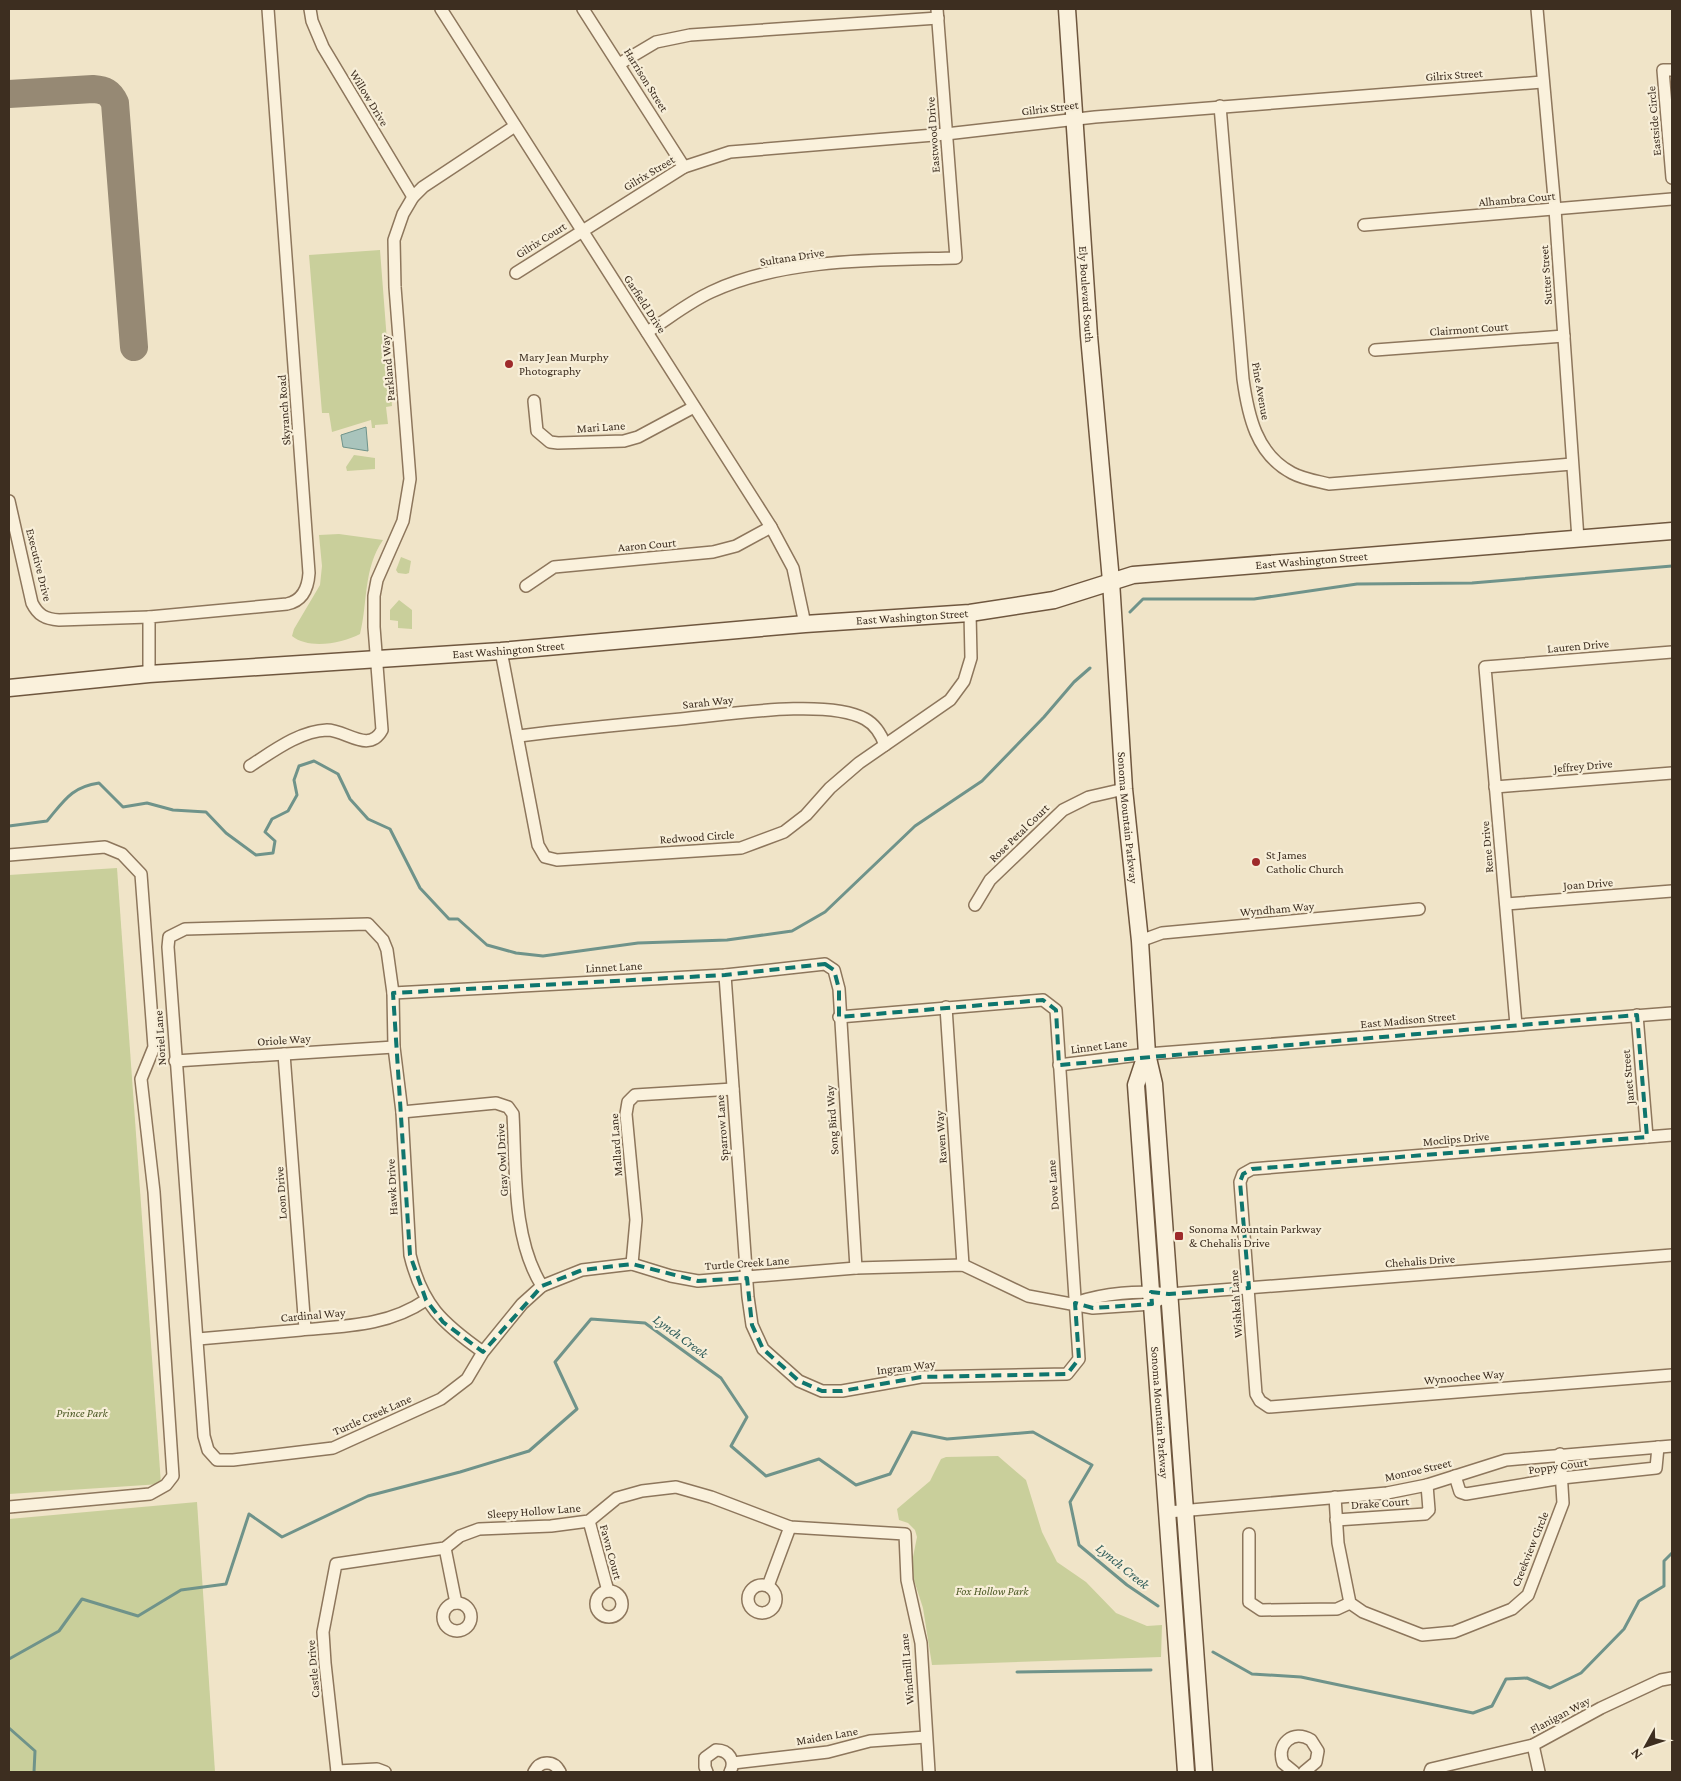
<svg xmlns="http://www.w3.org/2000/svg" width="1681" height="1781" font-family="'Crimson Pro',serif">
	<style>
		.green { fill: #c9cf9b }
		.water { fill: #a9c4bc; stroke: #6f938a }
		.lines { fill: none; stroke-linecap: round; stroke-linejoin: round }
		.stream { stroke: #6f938a; stroke-width: 3 }
		.taxiway { stroke: #968974; stroke-width: 28 }
		.street-casing { stroke: #8d765c; stroke-width: 14 }
		.secondary-casing { stroke: #6f573f; stroke-width: 19 }
		.street { stroke: #faf1dc; stroke-width: 11 }
		.secondary { stroke: #faf1dc; stroke-width: 16 }
		.marked { fill: none; stroke: #0f766e; stroke-width: 4; stroke-dasharray: 10 6; stroke-linejoin: round }
		.poi-dot { fill: #9e2a2b; stroke: #f7eed8; stroke-width: 2 }
		.labels { text-anchor: middle; dominant-baseline: central; stroke-width: 4.5; stroke-linejoin: round; paint-order: stroke }
		.street-label { font-size: 12px; fill: #3d2e20; stroke: #f7eed8 }
		.poi-label { font-size: 12px; fill: #3d2e20; stroke: #f7eed8; text-anchor: start }
		.park-label { font-size: 12px; font-style: italic; fill: #4d5a26; stroke: #f7eed8 }
		.water-label { font-size: 14px; font-style: italic; fill: #2f5d5a; stroke: #f7eed8 }
	</style>
	<rect width="100%" height="100%" fill="#f0e4c8"/>
	<!-- green -->
	<g class="green">
		<polygon points="380,250 392,406 386,407 388,424 375,425 375,428 372,428 371,420 332,432 329,413 322,413 309,255"/>
		<polygon points="354,455 375,458 375,469 347,471 346,467"/>
		<path d="M339 534 383 540C363 569 368 602 360 634 343 643 309 650 292 636L294 629 320 585 322 566 319 535Z"/>
		<polygon points="401,557 411,561 409,573 406,574 398,573 396,570"/>
		<polygon points="399,600 412,610 412,629 398,628 398,621 390,620 390,610"/>
		<polygon points="117,868 161,1484 9,1494 9,875"/>
		<polygon points="998,1456 1026,1480 1042,1532 1057,1562 1086,1582 1116,1613 1147,1626 1162,1625 1161,1657 932,1665 923,1608 913,1577 912,1562 917,1537 915,1530 908,1523 899,1520 897,1509 930,1481 941,1459 946,1457"/>
		<polygon points="197,1502 215,1772 9,1772 9,1519"/>
	</g>
	<!-- water -->
	<polygon class="water" points="366,427 368,451 343,447 341,435"/>
	<g class="lines">
		<!-- stream -->
		<g class="stream">
			<polyline points="1130,612 1143,599 1254,599 1357,584 1472,583 1672,566"/>
			<path d="M9 826 47 821C64 801 71 787 99 783L123 807 147 803 173 810 206 812 226 833 256 855 273 853 275 841 265 832 272 819 288 811 297 795 294 780 299 766 314 761 338 774 350 799 368 819 390 829 420 888 449 919H458L487 945 516 953 543 956 638 943 727 940 792 931 825 912 915 826 982 781 1044 717 1074 682 1090 668"/>
			<polyline points="1213,1652 1252,1674 1301,1677 1473,1713 1492,1706 1506,1679 1527,1678 1550,1688 1581,1673 1624,1629 1639,1601 1664,1586 1664,1561 1672,1553"/>
			<polyline points="9,1659 59,1631 82,1599 138,1616 181,1590 226,1584 249,1514 282,1537 368,1496 460,1472 529,1451 577,1409 555,1362 591,1319 645,1323 721,1378 747,1417 731,1446 766,1476 819,1459 856,1485 890,1474 912,1432 947,1439 1033,1432 1092,1465 1070,1502 1079,1545 1127,1585 1158,1606"/>
			<polyline points="1017,1672 1151,1670"/>
			<polyline points="9,1728 35,1751 34,1772"/>
		</g>
		<!-- taxiway -->
		<path class="taxiway" d="M9 94 93 89C105 90 110 92 115 103L134 347"/>
		<!-- street casing -->
		<g class="street-casing">
			<g id="street">
				<polyline points="310,9 312,21 323,47 413,197"/>
				<polyline points="441,9 771,527 793,568 805,624"/>
				<polyline points="583,9 684,167"/>
				<polyline points="1537,9 1555,209 1578,539"/>
				<polyline points="619,64 656,42 690,35 938,18"/>
				<polyline points="1672,70 1663,70 1672,178"/>
				<path d="M1220 106 1243 379C1248 415 1256 454 1292 473 1303 479 1317 481 1329 484L1572 464"/>
				<polyline points="1364,225 1672,199"/>
				<polyline points="516,273 684,167 730,152 946,134 1095,117 1542,82"/>
				<path d="M647 332C668 319 689 302 711 292 783 258 878 260 956 258L937 9"/>
				<polyline points="1375,350 1564,336"/>
				<polyline points="534,401 537,431 550,442 558,443 624,441 638,437 694,407"/>
				<path d="M9 501 32 603C38 615 45 619 59 620L149 617"/>
				<polyline points="526,586 554,567 713,552 736,546 771,527"/>
				<polyline points="501,651 538,845 545,857 557,860 741,848 784,832 806,815 830,788 859,763 950,700 964,681 971,658 970,613"/>
				<path d="M149 674V617L287 604C302 601 308 589 309 573L268 9"/>
				<path d="M519 736C573 729 627 724 681 719 725 715 827 698 865 719 876 725 881 734 885 745"/>
				<path d="M250 766C272 752 299 731 327 730 346 730 369 754 382 730L374 627V596L377 580 403 521 410 479 395 287 394 240 403 214 413 197 423 187 515 126"/>
				<polyline points="1495,787 1672,773"/>
				<polyline points="9,855 105,847 122,854 141,874 154,1047 141,1079 154,1192 173,1476 166,1485 150,1494 9,1507"/>
				<polyline points="1506,904 1672,891"/>
				<polyline points="975,905 990,880 1063,810 1089,797 1124,789"/>
				<polyline points="1140,941 1162,933 1419,909"/>
				<polyline points="725,975 748,1297 752,1325 763,1349 799,1381 822,1391 842,1391 921,1377 1067,1374 1079,1359 1056,1010 1043,1000 839,1017"/>
				<polyline points="393,993 725,975 825,964 834,970 839,989 856,1268"/>
				<polyline points="946,1007 963,1265"/>
				<polyline points="1637,1015 1647,1137"/>
				<polyline points="1516,1025 1485,667 1672,652"/>
				<polyline points="284,1054 305,1329"/>
				<polyline points="175,1061 394,1047"/>
				<polyline points="1059,1065 1147,1054 1672,1013"/>
				<path d="M402 1112 496 1103 508 1107 513 1114C516 1168 512 1239 542 1286"/>
				<polyline points="1672,1135 1252,1169 1243,1174 1240,1182 1256,1394 1260,1401 1269,1407 1672,1375"/>
				<polyline points="632,1264 636,1220 626,1114 628,1102 635,1095 733,1089"/>
				<path d="M1075 1303C1104 1293 1139 1290 1169 1294L1672 1255"/>
				<path d="M198 1339C232 1336 267 1333 301 1330 346 1326 388 1326 426 1300"/>
				<path d="M483 1352C442 1323 422 1305 410 1255L402 1112 394 1047 393 993 387 950 383 940 368 924 185 929 169 937 168 947 204 1436 208 1450 217 1460H233L333 1448 441 1399 467 1379 483 1352 522 1304 542 1286 582 1270 632 1264 671 1276 698 1281 856 1268 963 1265 1028 1296 1093 1308 1152 1304 1169 1294"/>
				<polyline points="1455,1476 1460,1492 1466,1494 1562,1478 1656,1468 1658,1447"/>
				<polyline points="1335,1497 1338,1543 1350,1603 1363,1612 1422,1635 1454,1632 1512,1609 1528,1595 1563,1503 1560,1454"/>
				<polyline points="1168,1512 1387,1493 1427,1485 1506,1460 1672,1446"/>
				<polyline points="1336,1520 1425,1514 1429,1510 1427,1485"/>
				<polyline points="589,1521 608,1591"/>
				<polyline points="1249,1534 1249,1602 1261,1610 1337,1609 1350,1603"/>
				<polyline points="445,1548 456,1603"/>
				<circle cx="762" cy="1599" r="14"/>
				<polyline points="768,1586 790,1527"/>
				<circle cx="609" cy="1604" r="13"/>
				<circle cx="457" cy="1617" r="14"/>
				<polyline points="1533,1745 1539,1772"/>
				<polyline points="733,1763 828,1752 870,1741 926,1737"/>
				<polyline points="337,1771 377,1769 385,1772"/>
				<polyline points="337,1772 325,1663 323,1632 336,1564 445,1548 460,1536 479,1529 551,1526 589,1521 617,1498 642,1491 676,1487 711,1497 790,1527 905,1534 907,1580 921,1643 929,1772"/>
				<path d="M534 1772C540 1760 554 1760 560 1772"/>
				<path d="M707 1772 705 1767V1758L716 1750C729 1750 736 1761 730 1772"/>
				<path d="M1294 1772 1283 1763C1276 1744 1293 1729 1311 1740L1318 1751 1316 1762 1304 1772"/>
				<polyline points="1430,1772 1431,1769 1533,1745 1601,1708 1661,1680 1672,1678"/>
			</g>
		</g>
		<!-- secondary casing -->
		<g class="secondary-casing">
			<g id="secondary">
				<path id="s1" d="M1067 9 1089 336 1111 581 1124 789 1140 941 1147 1054 1154 1084 1204 1772"/>
				<path id="s2" d="M9 688 149 674 501 651 805 624 970 613 1054 600 1133 575 1672 531"/>
				<path id="s3" d="M1146 1055 1136 1085 1186 1772"/>
			</g>
		</g>
		<!-- street -->
		<use href="#street" class="street"/>
		<!-- secondary -->
		<use href="#secondary" class="secondary"/>
	</g>
	<!-- marked area -->
	<path class="marked" d="M825 964 834 970 839 989V1017L1043 1000 1056 1010 1059 1065 1637 1015 1647 1137 1252 1169 1243 1174 1240 1182 1249 1288 1169 1294 1151 1292 1152 1304 1093 1308 1075 1303 1079 1359 1067 1374 921 1377 842 1391H822L799 1381 763 1349 752 1325 747 1278 698 1281 632 1264 582 1270 542 1286 483 1352 443 1322 426 1300 410 1255 393 993 725 975Z"/>
	<!-- markers -->
	<g class="poi-dot">
		<circle cx="509" cy="364" r="5"/>
		<circle cx="1256" cy="862" r="5"/>
		<rect x="1174" y="1231" width="10" height="10" rx="2.5"/>
	</g>
	<g class="labels">
		<!-- street labels -->
		<g class="street-label">
			<text transform="translate(1454 75) rotate(-4)">Gilrix Street</text>
			<text transform="translate(646 80) rotate(58)">Harrison Street</text>
			<text transform="translate(369 98) rotate(59)">Willow Drive</text>
			<text transform="translate(1050 108) rotate(-7)">Gilrix Street</text>
			<text transform="translate(1654 121) rotate(-95)">Eastside Circle</text>
			<text transform="translate(933 135) rotate(-94)">Eastwood Drive</text>
			<text transform="translate(649 173) rotate(-31)">Gilrix Street</text>
			<text transform="translate(1517 199) rotate(-5)">Alhambra Court</text>
			<text transform="translate(541 240) rotate(-32)">Gilrix Court</text>
			<text transform="translate(792 257) rotate(-9)">Sultana Drive</text>
			<text transform="translate(1546 275) rotate(-94)">Sutter Street</text>
			<text stroke="none"><textPath href="#s1" startOffset="286">Ely Boulevard South</textPath></text>
			<text transform="translate(645 304) rotate(57)">Garfield Drive</text>
			<text transform="translate(1469 329) rotate(-4)">Clairmont Court</text>
			<text transform="translate(388 368) rotate(-95)">Parkland Way</text>
			<text transform="translate(1261 391) rotate(80)">Pine Avenue</text>
			<text transform="translate(284 410) rotate(-94)">Skyranch Road</text>
			<text transform="translate(601 427) rotate(-4)">Mari Lane</text>
			<text transform="translate(647 545) rotate(-5)">Aaron Court</text>
			<text stroke="none"><textPath href="#s2" startOffset="1311">East Washington Street</textPath></text>
			<text transform="translate(39 565) rotate(76)">Executive Drive</text>
			<text stroke="none"><textPath href="#s2" startOffset="906">East Washington Street</textPath></text>
			<text transform="translate(1578 646) rotate(-5)">Lauren Drive</text>
			<text stroke="none"><textPath href="#s2" startOffset="501">East Washington Street</textPath></text>
			<text transform="translate(708 702) rotate(-6)">Sarah Way</text>
			<text transform="translate(1583 766) rotate(-5)">Jeffrey Drive</text>
			<text stroke="none"><textPath href="#s1" startOffset="811">Sonoma Mountain Parkway</textPath></text>
			<text transform="translate(1019 833) rotate(-44)">Rose Petal Court</text>
			<text transform="translate(697 837) rotate(-4)">Redwood Circle</text>
			<text transform="translate(1487 847) rotate(-95)">Rene Drive</text>
			<text transform="translate(1588 884) rotate(-4)">Joan Drive</text>
			<text transform="translate(1277 909) rotate(-5)">Wyndham Way</text>
			<text transform="translate(614 967) rotate(-3)">Linnet Lane</text>
			<text transform="translate(1408 1020) rotate(-5)">East Madison Street</text>
			<text transform="translate(160 1038) rotate(-94)">Noriel Lane</text>
			<text transform="translate(284 1040) rotate(-4)">Oriole Way</text>
			<text transform="translate(1099 1046) rotate(-7)">Linnet Lane</text>
			<text transform="translate(1628 1077) rotate(-95)">Janet Street</text>
			<text transform="translate(832 1120) rotate(-94)">Song Bird Way</text>
			<text transform="translate(722 1128) rotate(-94)">Sparrow Lane</text>
			<text transform="translate(941 1137) rotate(-94)">Raven Way</text>
			<text transform="translate(1456 1139) rotate(-5)">Moclips Drive</text>
			<text transform="translate(616 1145) rotate(-94)">Mallard Lane</text>
			<text transform="translate(502 1160) rotate(-93)">Gray Owl Drive</text>
			<text transform="translate(1053 1185) rotate(-94)">Dove Lane</text>
			<text transform="translate(392 1187) rotate(-93)">Hawk Drive</text>
			<text transform="translate(281 1193) rotate(-94)">Loon Drive</text>
			<text transform="translate(1420 1261) rotate(-4)">Chehalis Drive</text>
			<text transform="translate(747 1263) rotate(-4)">Turtle Creek Lane</text>
			<text transform="translate(1236 1304) rotate(-94)">Wishkah Lane</text>
			<text transform="translate(313 1315) rotate(-5)">Cardinal Way</text>
			<text transform="translate(906 1367) rotate(-7)">Ingram Way</text>
			<text transform="translate(1464 1377) rotate(-5)">Wynoochee Way</text>
			<text stroke="none"><textPath href="#s3" startOffset="360">Sonoma Mountain Parkway</textPath></text>
			<text transform="translate(372 1415) rotate(-24)">Turtle Creek Lane</text>
			<text transform="translate(1558 1466) rotate(-8)">Poppy Court</text>
			<text transform="translate(1418 1470) rotate(-13)">Monroe Street</text>
			<text transform="translate(1380 1503) rotate(-4)">Drake Court</text>
			<text transform="translate(534 1511) rotate(-4)">Sleepy Hollow Lane</text>
			<text transform="translate(1530 1549) rotate(-68)">Creekview Circle</text>
			<text transform="translate(611 1552) rotate(75)">Fawn Court</text>
			<text transform="translate(313 1669) rotate(-95)">Castle Drive</text>
			<text transform="translate(907 1669) rotate(-95)">Windmill Lane</text>
			<text transform="translate(1560 1715) rotate(-28)">Flanigan Way</text>
			<text transform="translate(827 1736) rotate(-10)">Maiden Lane</text>
		</g>
		<!-- poi labels -->
		<g class="poi-label">
			<text x="519" y="357">Mary Jean Murphy<tspan x="519" dy="14">Photography</tspan></text>
			<text x="1266" y="855">St James<tspan x="1266" dy="14">Catholic Church</tspan></text>
			<text x="1189" y="1229">Sonoma Mountain Parkway<tspan x="1189" dy="14">&amp; Chehalis Drive</tspan></text>
		</g>
		<!-- park labels -->
		<g class="park-label">
			<text x="82" y="1413">Prince Park</text>
			<text x="992" y="1591">Fox Hollow Park</text>
		</g>
		<!-- water labels -->
		<g class="water-label">
			<text transform="translate(681 1336) rotate(36)">Lynch Creek</text>
			<text transform="translate(1123 1566) rotate(39)">Lynch Creek</text>
		</g>
	</g>
	<!-- border -->
	<rect width="1681" height="1781" fill="none" stroke="#3d2e20" stroke-width="20"/>
	<!-- north arrow -->
	<g transform="translate(1646 1746) rotate(230)" stroke="#f7eed8" stroke-width="4" paint-order="stroke">
	<path d="M0-4L9 19L0 12L-9 19Z" fill="#3d2e20"/>
	<text y="-8" font-size="14" font-weight="bold" text-anchor="middle" fill="#3d2e20">N</text>
	</g>
</svg>
